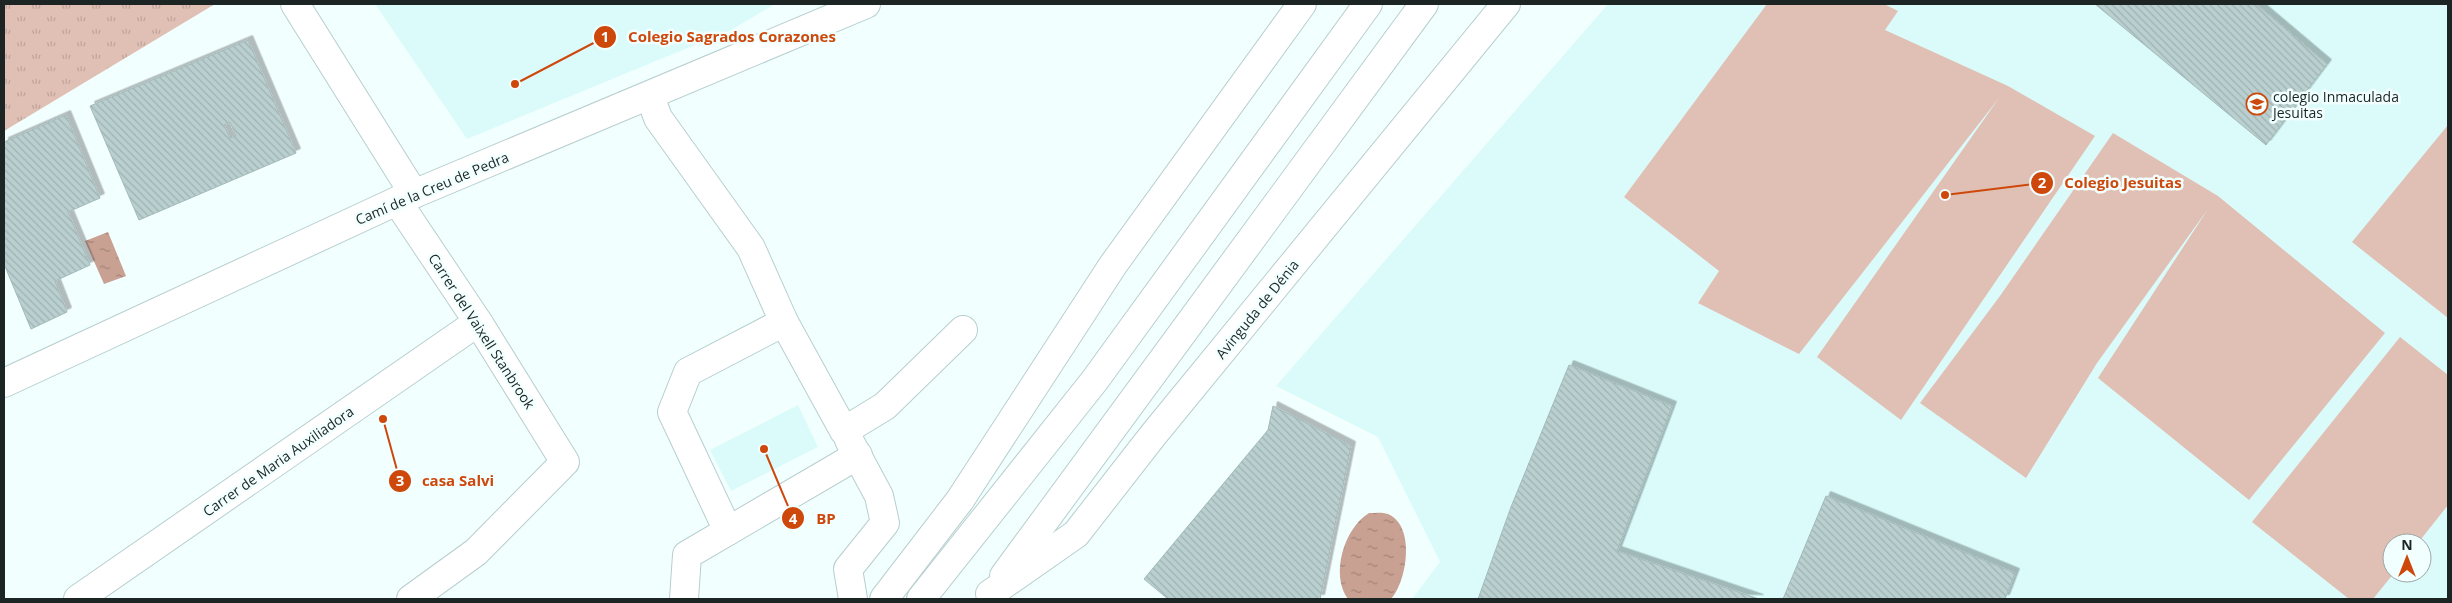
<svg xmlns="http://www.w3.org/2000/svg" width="2452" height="603" font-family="'Open Sans',sans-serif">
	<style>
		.built { fill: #dbfbfb; fill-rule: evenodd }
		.park { fill: url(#park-tufts) }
		.pitch { fill: #e0bfb4 }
		.water { fill: url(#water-ripples) }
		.building { fill: url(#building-back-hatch); stroke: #a4b9b9; fill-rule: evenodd; filter: url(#shadow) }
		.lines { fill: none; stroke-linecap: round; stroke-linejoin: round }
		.minor-casing { stroke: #b8cece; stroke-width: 30 }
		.major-casing { stroke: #b8cece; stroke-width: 30 }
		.minor { stroke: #fff; stroke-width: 28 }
		.major { stroke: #fff; stroke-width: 28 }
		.labels { text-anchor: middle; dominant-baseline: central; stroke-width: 5; stroke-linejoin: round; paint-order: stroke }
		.poi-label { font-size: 14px; fill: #1c2424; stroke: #f1ffff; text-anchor: start }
		.street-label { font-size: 14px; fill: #1c2424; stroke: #f1ffff }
		.leader { fill: none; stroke: #ce480c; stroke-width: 2 }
		.callout-dot { fill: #ce480c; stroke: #f1ffff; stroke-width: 2 }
		.mark-label { font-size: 15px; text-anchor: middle; font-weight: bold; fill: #fff }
		.callout-label { font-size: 15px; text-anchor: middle; font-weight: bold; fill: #ce480c; stroke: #f1ffff; stroke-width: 5; stroke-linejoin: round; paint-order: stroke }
	</style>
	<defs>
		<pattern id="park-tufts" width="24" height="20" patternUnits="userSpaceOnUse" patternTransform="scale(1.25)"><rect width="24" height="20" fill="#e0bfb4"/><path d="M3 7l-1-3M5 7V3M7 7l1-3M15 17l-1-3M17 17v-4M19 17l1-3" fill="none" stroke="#c0a49b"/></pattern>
		<pattern id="water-ripples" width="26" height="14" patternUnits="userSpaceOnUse" patternTransform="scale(1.25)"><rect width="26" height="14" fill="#c9a193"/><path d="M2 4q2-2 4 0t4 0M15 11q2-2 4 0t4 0" fill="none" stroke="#a28378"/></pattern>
		<pattern id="building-back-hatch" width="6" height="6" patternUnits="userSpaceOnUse" patternTransform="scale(1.25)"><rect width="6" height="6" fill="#bad0d0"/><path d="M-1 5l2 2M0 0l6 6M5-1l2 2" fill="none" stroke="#9fb2b2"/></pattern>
		<filter id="shadow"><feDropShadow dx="4.5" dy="-4.5" stdDeviation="0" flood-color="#0004"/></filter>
	</defs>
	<rect width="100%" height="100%" fill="#f1ffff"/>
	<!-- built -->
	<g class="built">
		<polygon points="375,4 775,4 731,30 467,139"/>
		<path d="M1608 4H2448V599H1412L1440 562 1378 437 1276 386ZM2392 543H2422V573H2392Z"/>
		<polygon points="798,405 818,447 731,491 710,450"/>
	</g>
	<!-- park -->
	<polygon class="park" points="4,4 215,4 4,131"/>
	<!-- pitch -->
	<g class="pitch">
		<polygon points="1767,4 1884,4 1898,11 1885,30 2008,86 2095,136 1901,420 1817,357 1999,98 1799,354 1698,303 1719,271 1624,197"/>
		<polygon points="2448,125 2448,318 2352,242"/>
		<polygon points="2113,133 2218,196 2385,333 2249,500 2098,378 2208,209 2097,363 2026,478 1920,403 2000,296"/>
		<polygon points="2400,337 2448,375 2448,505 2418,543 2392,543 2394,573 2373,599 2349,599 2252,522"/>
	</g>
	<!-- water -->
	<g class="water">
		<polygon points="108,232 126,276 104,284 85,241"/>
		<path d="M1369 513C1375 513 1382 512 1388 514 1416 526 1407 582 1391 599H1348C1330 575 1344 528 1369 513Z"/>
	</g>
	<!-- building -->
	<g class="building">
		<polygon points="2095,4 2256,4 2327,64 2266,145"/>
		<path d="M248 40 296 153 139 220 90 106ZM230 122 236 136 230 138 224 125Z"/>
		<polygon points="66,115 100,198 68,212 90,265 55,281 67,312 31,329 4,264 4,142"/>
		<polygon points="1569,365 1672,406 1617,551 1759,599 1478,599 1511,507"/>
		<polygon points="1273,406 1351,446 1320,599 1168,599 1144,579 1268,430"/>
		<polygon points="1826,496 2015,573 2005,599 1783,599"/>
	</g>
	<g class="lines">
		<!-- minor casing -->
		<g class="minor-casing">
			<g id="minor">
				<polyline points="295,4 414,194"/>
				<polyline points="650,96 658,118 751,248 784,322 844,431 885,406 963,330"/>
				<polyline points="397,201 478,322 565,462 476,552 411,599"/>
				<polyline points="4,383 397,201 866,4"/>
				<polyline points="849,440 879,496 885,523 848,569 853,599"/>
				<polyline points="728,531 672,412 688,372 784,322"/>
				<polyline points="78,599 478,322"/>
				<polyline points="684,599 687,555 858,455"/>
			</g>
		</g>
		<!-- major casing -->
		<g class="major-casing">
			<g id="major">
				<polyline points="1004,576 1424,4"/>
				<polyline points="990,594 1076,534 1154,434 1506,4"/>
				<polyline points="884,599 960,500 1113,265 1302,4"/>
				<polyline points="921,599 1095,380 1368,4"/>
			</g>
		</g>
		<!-- minor -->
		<use href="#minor" class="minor"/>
		<!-- major -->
		<use href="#major" class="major"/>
	</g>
	<!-- icons -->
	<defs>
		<g id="school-ring" transform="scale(1.125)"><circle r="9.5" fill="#f1ffff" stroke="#ce480c" stroke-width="1.5"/><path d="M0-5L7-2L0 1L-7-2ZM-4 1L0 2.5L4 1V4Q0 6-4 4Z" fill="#ce480c"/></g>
	</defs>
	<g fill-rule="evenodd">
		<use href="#school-ring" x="2257" y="104"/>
	</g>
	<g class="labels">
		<!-- poi labels -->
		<g class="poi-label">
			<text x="2273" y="96">colegio Inmaculada<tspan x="2273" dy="16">Jesuitas</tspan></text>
		</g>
		<!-- street labels -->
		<g class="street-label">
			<text transform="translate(432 188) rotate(-23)">Camí de la Creu de Pedra</text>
			<text transform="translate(1257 309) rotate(-51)">Avinguda de Dénia</text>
			<text transform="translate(482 331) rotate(57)">Carrer del Vaixell Stanbrook</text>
			<text transform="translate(278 461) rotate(-35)">Carrer de Maria Auxiliadora</text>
		</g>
	</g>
	<!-- callouts -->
	<path class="leader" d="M515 84L605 37M1945 195L2042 183M383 419L400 481M764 449L793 518"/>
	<g class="callout-dot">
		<circle cx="515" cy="84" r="5"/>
		<circle cx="1945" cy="195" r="5"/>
		<circle cx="383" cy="419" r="5"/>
		<circle cx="764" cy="449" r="5"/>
		<circle cx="605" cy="37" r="12"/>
		<circle cx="2042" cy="183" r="12"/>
		<circle cx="400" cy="481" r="12"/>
		<circle cx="793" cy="518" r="12"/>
	</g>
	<g class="mark-label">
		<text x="605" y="42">1</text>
		<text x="2042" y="188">2</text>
		<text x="400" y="486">3</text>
		<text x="793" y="524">4</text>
	</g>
	<g class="callout-label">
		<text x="732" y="42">Colegio Sagrados Corazones</text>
		<text x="2123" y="188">Colegio Jesuitas</text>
		<text x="458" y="486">casa Salvi</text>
		<text x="826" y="524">BP</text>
	</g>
	<!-- border -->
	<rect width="2452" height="603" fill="none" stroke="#1c2424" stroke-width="10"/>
	<!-- north arrow -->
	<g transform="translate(2407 558)"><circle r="24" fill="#f1ffff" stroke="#9ca7a7"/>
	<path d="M0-4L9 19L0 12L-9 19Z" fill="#ce480c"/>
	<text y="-8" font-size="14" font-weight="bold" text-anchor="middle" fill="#1c2424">N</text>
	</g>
</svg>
